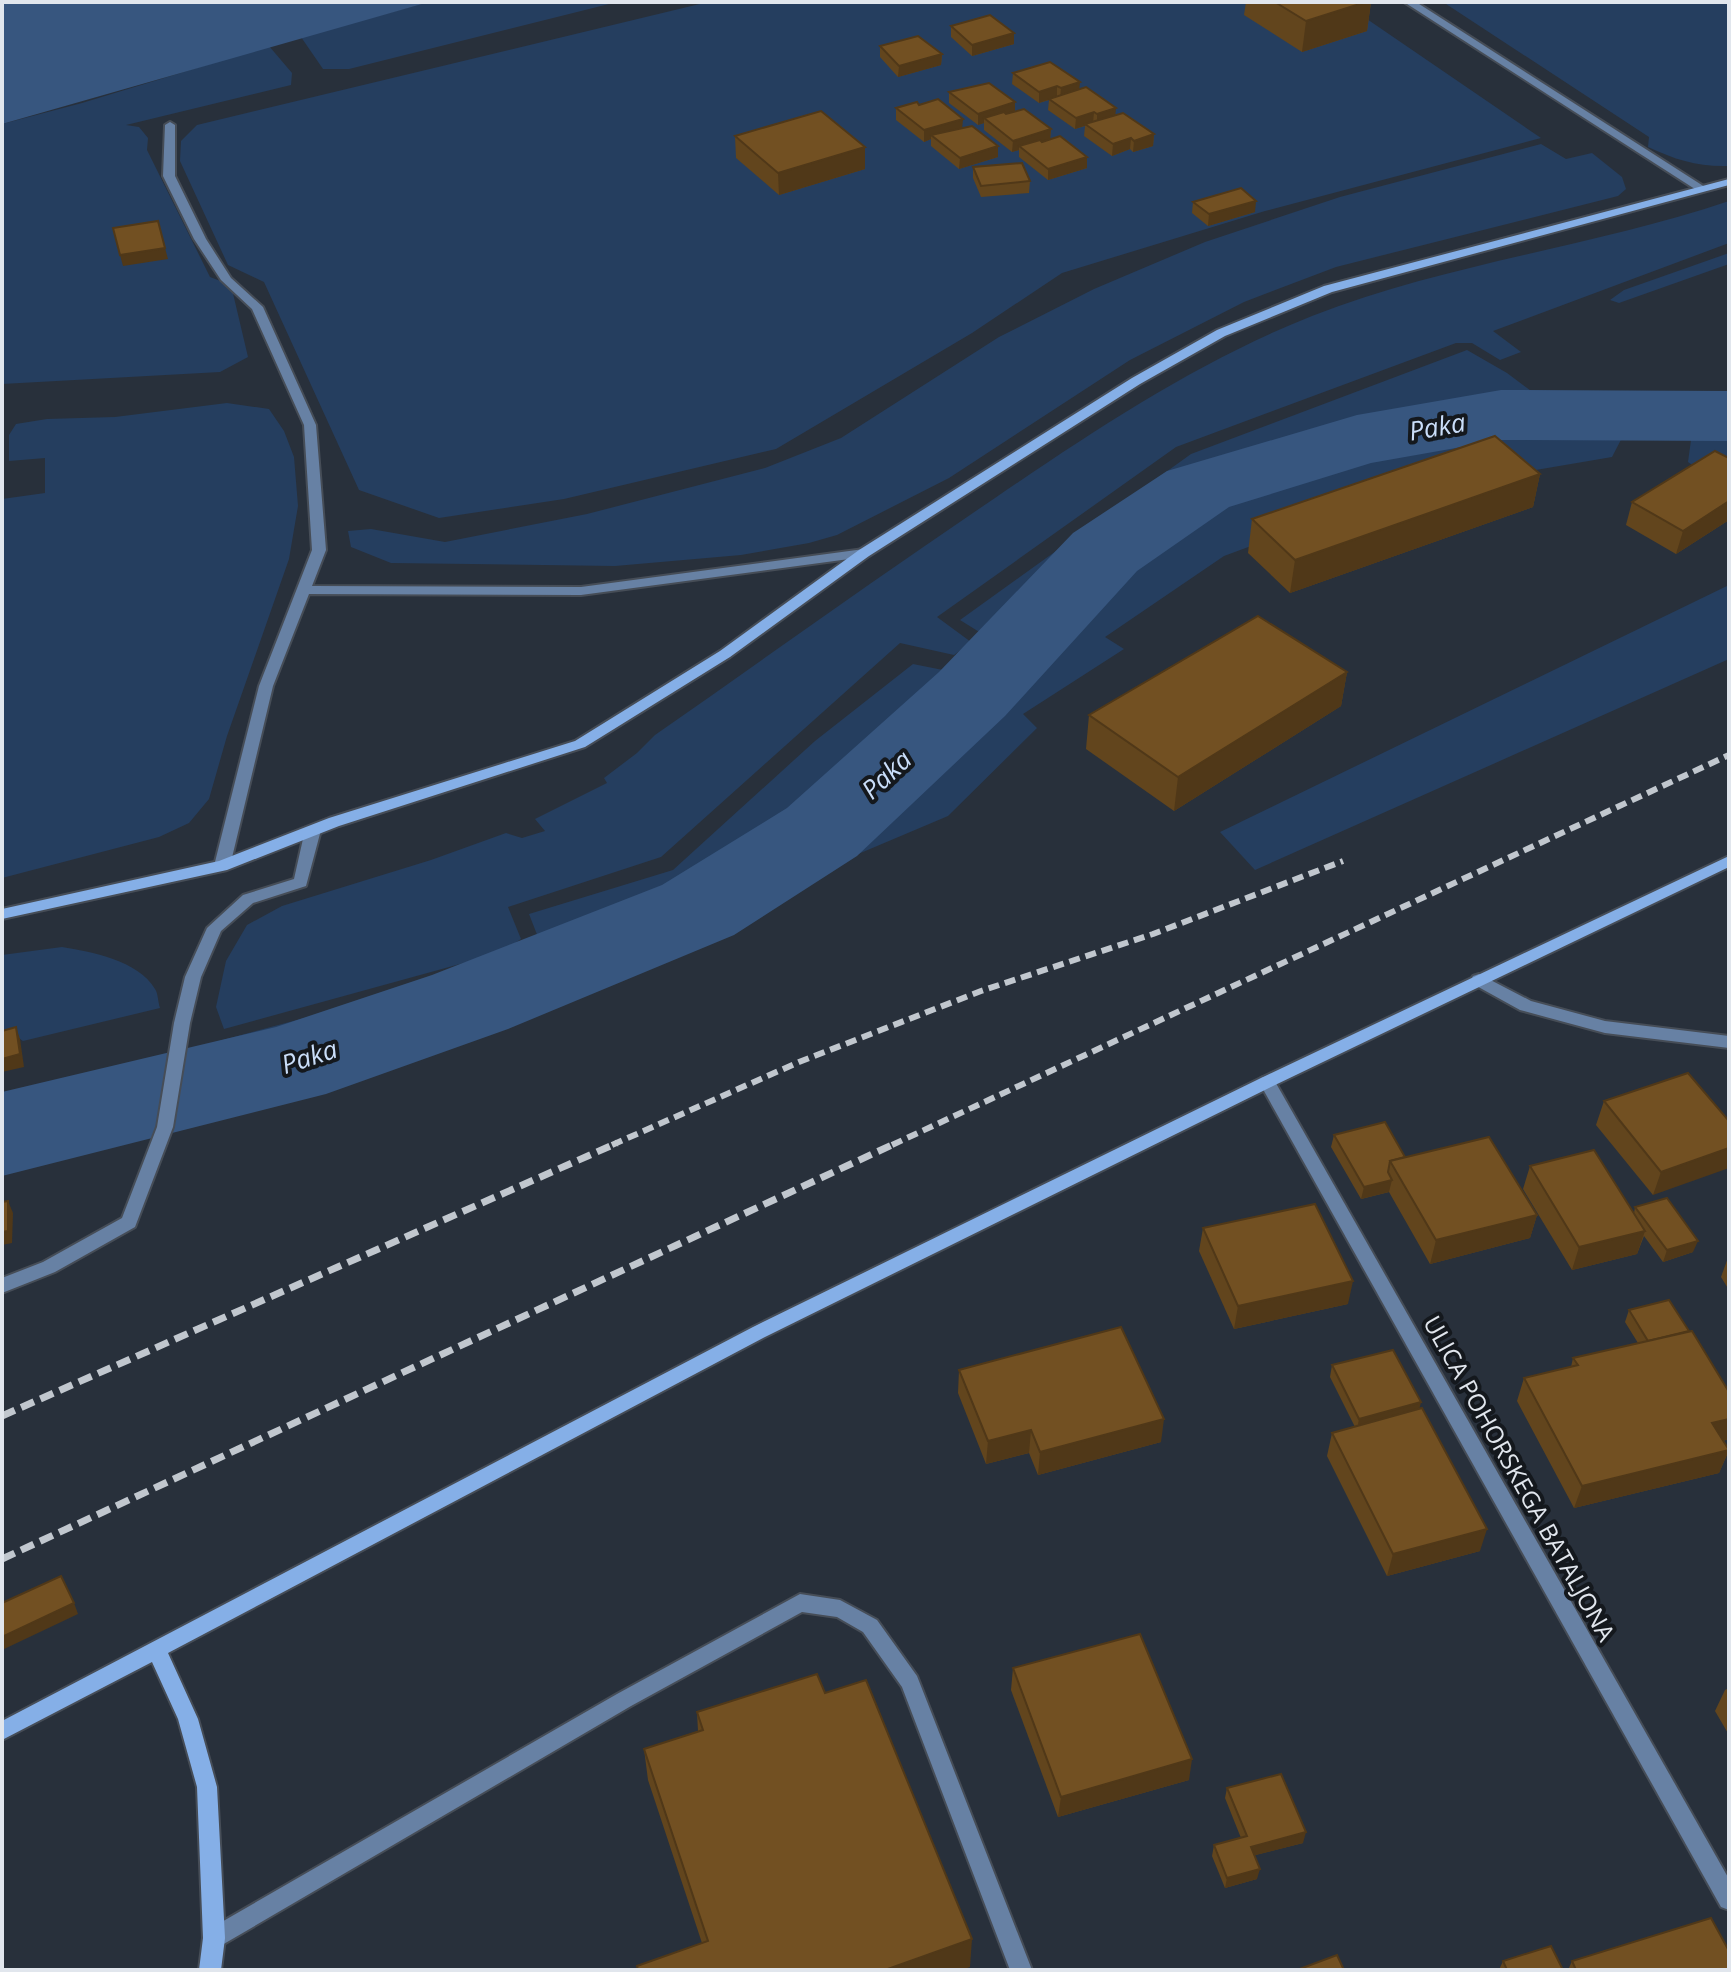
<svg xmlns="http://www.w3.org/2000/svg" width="1731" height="1972" font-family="'Open Sans',sans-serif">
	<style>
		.green { fill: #253e5f }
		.water { fill: #37567f }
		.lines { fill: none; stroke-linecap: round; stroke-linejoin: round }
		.river { fill: #37567f; fill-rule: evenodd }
		.lane-casing { stroke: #464d57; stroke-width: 4 }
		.street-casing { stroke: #464d57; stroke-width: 4 }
		.secondary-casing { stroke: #464d57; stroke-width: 4 }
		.lane { fill: #6781a4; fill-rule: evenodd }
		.street { fill: #6781a4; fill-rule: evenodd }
		.secondary { fill: #85afe7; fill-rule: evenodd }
		.rail-far1 { stroke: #c1c7ce; stroke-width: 6; stroke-dasharray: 11 6; stroke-linecap: butt }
		.rail { stroke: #c1c7ce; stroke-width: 7; stroke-dasharray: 14 7; stroke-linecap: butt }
		.wall { fill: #62451d }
		.shaded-wall { fill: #503818 }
		.building { fill: #725022; stroke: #503818; stroke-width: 2 }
		.labels { text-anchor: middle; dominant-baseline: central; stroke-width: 8; stroke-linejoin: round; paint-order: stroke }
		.street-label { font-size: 24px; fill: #e1e6ed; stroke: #14181d }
		.water-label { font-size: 26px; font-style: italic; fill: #cadef9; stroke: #14181d }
	</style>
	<rect width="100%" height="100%" fill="#28303b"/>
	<!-- green -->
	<g class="green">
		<polygon points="429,2 617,2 349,69 323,69 301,37"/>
		<polygon points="708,2 1342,2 1541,138 1265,211 1062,273 972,333 776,449 564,499 439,518 359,490 264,282 228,265 180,161 181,141 197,125"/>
		<path d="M1443 2H1729V166C1698 167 1676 160 1648 147L1649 137Z"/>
		<polygon points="269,46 292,73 291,85 126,125 139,127 148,138 147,150 210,277 231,285 248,357 220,372 2,384 2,124 82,103"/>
		<polygon points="1541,144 1566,159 1592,153 1622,177 1626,189 1618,196 1336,267 1244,302 1130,360 949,478 837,535 809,543 741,555 615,566 391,563 351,547 348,531 371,529 445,542 587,514 765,468 841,438 999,337 1094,289 1205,242 1340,197"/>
		<path d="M1729 201V243L1493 331 1521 352 1500 360 1472 343H1456L1176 447 937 617 971 642 954 655 900 643 661 857 508 907 521 939 500 953 224 1029 216 1007 226 961 247 925 282 906 431 860 506 833 522 838 545 831 535 819 607 783 604 778 637 753 655 735C768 656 881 575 995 498 1096 429 1198 361 1312 316 1447 263 1592 247 1729 201Z"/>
		<polygon points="1729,253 1729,264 1619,303 1610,300 1624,290"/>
		<polygon points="1467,350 1507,373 1546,402 1504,401 1349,427 1233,461 1108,525 1075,549 997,643 960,620 1191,454"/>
		<polygon points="227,403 269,409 284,431 294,457 298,506 289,559 227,736 209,799 189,823 159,837 2,878 2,499 45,493 45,458 9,461 9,435 16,424 47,419 115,417"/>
		<polygon points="1532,429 1625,432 1612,457 1482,479 1460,469 1224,556 1105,637 1124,649 1023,714 1037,728 948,816 818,871 820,865 940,756 1097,585 1160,541 1232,504 1354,460 1432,441"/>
		<polygon points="1729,432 1729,491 1688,462 1692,433"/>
		<polygon points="1729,585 1729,659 1255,870 1220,832"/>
		<polygon points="913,664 958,673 911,729 767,849 669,905 311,1045 214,1064 219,1041 516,961 543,950 529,914 673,870 815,741"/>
		<path d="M62 947C91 952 138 960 155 989 158 993 158 1002 160 1008L23 1041 10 1032 2 1034V955Z"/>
	</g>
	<!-- water -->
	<polygon class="water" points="2,2 429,2 2,124"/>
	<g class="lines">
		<!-- river -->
		<polygon class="river" points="1501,390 1729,391 1729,441 1501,440 1371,463 1229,507 1137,571 1005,716 857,856 734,935 508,1029 326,1094 2,1176 2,1092 276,1027 432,975 662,885 787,808 939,672 1073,533 1167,471 1357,415"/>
		<!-- lane casing -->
		<g class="lane-casing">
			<g id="lane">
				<polygon points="1404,2 1416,2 1708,189 1698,191"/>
				<polygon points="170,122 175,125 175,176 206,239 231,278 263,307 316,425 326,550 312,586 581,587 864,549 871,553 864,557 581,595 309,594 273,686 230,866 222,871 217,870 214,866 259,686 312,550 304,425 252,309 221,280 194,239 163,176 165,125"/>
				<polygon points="313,825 321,830 306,886 253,903 221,931 201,977 190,1023 173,1127 135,1227 55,1272 2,1293 2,1278 43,1262 122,1218 157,1127 174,1023 185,977 207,928 243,895 294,879 305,830"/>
			</g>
		</g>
		<!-- street casing -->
		<g class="street-casing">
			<g id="street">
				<polygon points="1479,974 1531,1001 1605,1021 1729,1036 1729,1048 1605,1033 1520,1010 1473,984 1471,980 1473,976"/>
				<polygon points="1267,1076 1273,1078 1729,1879 1729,1910 1721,1907 1259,1082 1261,1078"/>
				<polygon points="800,1594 840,1600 877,1620 917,1676 1032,1970 1010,1970 902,1687 863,1632 837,1617 802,1612 631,1706 222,1945 214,1948 206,1945 203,1938 206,1931 617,1694"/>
			</g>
		</g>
		<!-- secondary casing -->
		<g class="secondary-casing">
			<g id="secondary">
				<polygon points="1729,179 1729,185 1332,292 1225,336 1140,384 869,556 730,657 585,747 339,826 227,870 2,919 2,909 219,861 329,818 575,741 720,651 859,550 1132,378 1217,330 1324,286"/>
				<polygon points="1729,856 1729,867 1273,1086 765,1337 168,1653 198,1719 217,1787 225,1938 221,1970 199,1970 203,1938 197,1787 178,1719 152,1662 2,1740 2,1721 753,1327 1261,1078"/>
			</g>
		</g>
		<!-- lane -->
		<use href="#lane" class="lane"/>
		<!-- street -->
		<use href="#street" class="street"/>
		<!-- secondary -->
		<use href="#secondary" class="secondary"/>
		<!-- rail-far1 -->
		<g class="rail-far1">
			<polyline points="612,1145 799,1062 981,991 1153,934 1343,861"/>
			<polyline points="892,1145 1729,755"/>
		</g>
		<!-- rail -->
		<g class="rail">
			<polyline points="2,1416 617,1143"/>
			<polyline points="2,1559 896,1143"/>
		</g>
	</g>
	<!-- wall -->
	<g class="wall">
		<polygon points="1246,2 1371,2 1367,31 1302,52 1244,15"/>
		<polygon points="951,26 1014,33 1014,44 972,56 951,37"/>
		<polygon points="880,46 942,54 941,65 898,77 880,57"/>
		<polygon points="1013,73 1079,89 1116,115 1154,134 1153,146 1133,152 1130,149 1112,156 1084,136 1085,126 1075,129 1048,110 1049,100 1039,103 1012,84"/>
		<polygon points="949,92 1015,102 1015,112 1051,129 1050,139 1087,168 1048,180 1019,157 1019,150 1012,152 984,130 984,123 978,125 949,103"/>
		<polygon points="896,108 962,128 998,146 998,157 959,169 931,146 931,139 924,142 896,120"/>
		<polygon points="735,136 865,169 779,195 736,158"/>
		<polygon points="973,167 1030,181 1029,193 981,197 973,178"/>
		<polygon points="1193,202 1255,212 1208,226 1192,213"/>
		<polygon points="1729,458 1729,520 1676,554 1626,525 1632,502"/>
		<polygon points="1540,474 1533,507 1290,593 1248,553 1252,519"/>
		<polygon points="1347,672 1341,706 1174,811 1086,749 1089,715"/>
		<polygon points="1604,1101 1729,1121 1653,1195 1596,1125"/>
		<polygon points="1334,1135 1405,1157 1537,1215 1530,1238 1430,1264 1389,1192 1361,1199 1331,1147"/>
		<polygon points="1530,1166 1634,1213 1635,1207 1693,1252 1663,1262 1644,1236 1637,1254 1572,1270 1523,1189"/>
		<polygon points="1203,1228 1348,1304 1234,1329 1199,1251"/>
		<polygon points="1729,1255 1729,1290 1721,1277"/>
		<polygon points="1629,1310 1729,1392 1729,1439 1723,1441 1729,1450 1719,1473 1574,1508 1517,1401 1524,1378 1571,1367 1573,1358 1638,1343 1625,1322"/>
		<polygon points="1332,1365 1419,1409 1480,1551 1387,1576 1327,1456 1332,1433 1355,1427 1330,1377"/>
		<polygon points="959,1370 1161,1442 1038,1475 1029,1453 986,1464 958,1393"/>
		<polygon points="1013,1668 1189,1780 1058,1817 1011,1690"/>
		<polygon points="1729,1688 1729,1735 1715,1711 1725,1690"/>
		<polygon points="825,1693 970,1967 702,1943 648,1780 644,1749 698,1731 697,1712"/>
		<polygon points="1227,1788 1303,1843 1255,1855 1257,1879 1225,1888 1212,1856 1214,1845 1241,1838 1225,1798"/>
		<polygon points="1503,1961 1563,1970 1499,1970"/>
		<polygon points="1572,1961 1729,1970 1568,1970"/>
	</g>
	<!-- shaded-wall -->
	<g class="shaded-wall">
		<polygon points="1366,2 1371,2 1367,31 1302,52 1306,21"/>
		<polygon points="1014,33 1014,44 972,56 972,45"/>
		<polygon points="942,54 941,65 898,77 899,66"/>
		<polygon points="1080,82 1079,93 1060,99 1061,88"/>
		<polygon points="1057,86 1057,97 1039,103 1039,92"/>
		<polygon points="1015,102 1015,113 984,118 984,123 978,125 978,114"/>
		<polygon points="1116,108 1115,119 1097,125 1097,114"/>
		<polygon points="1094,112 1093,123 1075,129 1076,118"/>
		<polygon points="963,119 962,130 931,135 931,139 924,142 924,130"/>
		<polygon points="1051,129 1050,140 1019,146 1019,150 1012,152 1013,141"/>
		<polygon points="1154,134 1153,146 1133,152 1134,141"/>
		<polygon points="1131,138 1130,149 1112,156 1113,144"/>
		<polygon points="998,146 998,157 959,169 960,158"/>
		<polygon points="865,147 865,169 779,195 778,173"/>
		<polygon points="1087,157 1087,168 1048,180 1048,169"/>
		<polygon points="1256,201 1255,212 1208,226 1209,214"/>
		<polygon points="165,248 168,259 123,266 120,255"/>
		<polygon points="1540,474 1533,507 1290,593 1295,560"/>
		<polygon points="1729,501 1729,520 1676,554 1683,531"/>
		<polygon points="1347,672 1341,706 1174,811 1178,777"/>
		<polygon points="16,1027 20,1039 24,1067 2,1072 2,1059"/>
		<polygon points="1729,1148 1729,1168 1653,1195 1661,1172"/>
		<polygon points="1392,1180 1389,1192 1361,1199 1364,1187"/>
		<polygon points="8,1201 13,1213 12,1243 2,1245 2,1232"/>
		<polygon points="1537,1215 1530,1238 1430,1264 1436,1240"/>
		<polygon points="1645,1231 1637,1254 1572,1270 1579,1247"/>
		<polygon points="1698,1241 1693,1252 1663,1262 1667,1250"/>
		<polygon points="1353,1281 1348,1304 1234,1329 1238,1306"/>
		<polygon points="1421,1402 1418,1414 1357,1430 1359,1419"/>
		<polygon points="1164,1419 1161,1442 1038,1475 1040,1452"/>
		<polygon points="1729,1419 1729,1439 1703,1446 1712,1423"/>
		<polygon points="1031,1430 1029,1453 986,1464 988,1441"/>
		<polygon points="1729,1450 1719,1473 1574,1508 1582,1486"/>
		<polygon points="1487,1529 1480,1551 1387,1576 1393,1554"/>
		<polygon points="74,1603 78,1614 2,1650 2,1637"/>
		<polygon points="1192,1759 1189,1780 1058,1817 1061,1797"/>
		<polygon points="1306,1832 1303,1843 1248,1857 1251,1847"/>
		<polygon points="1260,1869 1257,1879 1225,1888 1227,1878"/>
		<polygon points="972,1939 970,1967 962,1970 885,1970"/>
	</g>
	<!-- building -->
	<g class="building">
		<polygon points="1275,2 1366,2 1306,21"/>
		<polygon points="990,15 1014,33 972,45 951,26"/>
		<polygon points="918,36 942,54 899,66 880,46"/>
		<polygon points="1050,62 1080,82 1061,88 1057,86 1039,92 1013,73"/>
		<polygon points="989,83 1015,102 978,114 949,92"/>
		<polygon points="1086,87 1116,108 1097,114 1094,112 1076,118 1049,99"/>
		<polygon points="938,99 963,119 924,130 896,108 917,102 919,105"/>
		<polygon points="1024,109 1051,129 1013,141 984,118 1004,112 1006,114"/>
		<polygon points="821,111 865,147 778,173 735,136"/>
		<polygon points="1123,113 1154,134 1134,141 1131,138 1113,144 1085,124"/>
		<polygon points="972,126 998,146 960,158 931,135"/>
		<polygon points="1060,136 1087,157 1048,169 1019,146 1040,140 1042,142"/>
		<polygon points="1022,163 1030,181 981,186 973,167"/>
		<polygon points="1241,188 1256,201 1209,214 1193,202"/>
		<polygon points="158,221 165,248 120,255 113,228"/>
		<polygon points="1495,436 1540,474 1295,560 1252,519"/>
		<polygon points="1715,451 1729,458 1729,501 1683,531 1632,502"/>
		<polygon points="1258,616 1347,672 1178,777 1089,715"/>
		<polygon points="16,1027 20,1054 2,1059 2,1031"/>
		<polygon points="1688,1073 1729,1121 1729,1148 1661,1172 1604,1101"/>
		<polygon points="1385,1122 1405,1157 1390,1161 1388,1172 1392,1180 1364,1187 1334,1135"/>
		<polygon points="1489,1137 1537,1215 1436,1240 1390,1161"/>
		<polygon points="1594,1150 1645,1231 1579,1247 1530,1166"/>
		<polygon points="1667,1198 1698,1241 1667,1250 1635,1207"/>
		<polygon points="8,1201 8,1231 2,1232 2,1202"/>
		<polygon points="1315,1204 1353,1281 1238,1306 1203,1228"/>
		<polygon points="1669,1300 1689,1331 1648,1341 1629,1310"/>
		<polygon points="1121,1327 1164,1419 1040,1452 1031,1430 988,1441 959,1370"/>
		<polygon points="1692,1331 1729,1392 1729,1419 1712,1423 1729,1450 1582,1486 1524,1378 1578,1365 1573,1358"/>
		<polygon points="1393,1350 1421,1402 1359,1419 1332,1365"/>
		<polygon points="1422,1408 1487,1529 1393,1554 1332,1433"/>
		<polygon points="61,1576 74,1603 2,1637 2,1603"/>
		<polygon points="1140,1634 1192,1759 1061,1797 1013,1668"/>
		<polygon points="817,1674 825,1693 866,1680 972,1939 885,1970 638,1970 637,1966 708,1941 644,1749 703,1730 697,1712"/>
		<polygon points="1281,1774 1306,1832 1251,1847 1260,1869 1227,1878 1214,1845 1247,1836 1227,1788"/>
		<polygon points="1711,1918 1729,1951 1729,1970 1576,1970 1572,1961"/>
		<polygon points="1551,1946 1563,1970 1507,1970 1503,1961"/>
		<polygon points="1337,1955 1344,1970 1297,1970"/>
	</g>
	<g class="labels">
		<!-- street labels -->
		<g class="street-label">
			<text transform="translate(1520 1478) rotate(61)">ULICA POHORSKEGA BATALJONA</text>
		</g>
		<!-- water labels -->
		<g class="water-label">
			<text transform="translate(1437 426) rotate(-10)">Paka</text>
			<text transform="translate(886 774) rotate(-43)">Paka</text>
			<text transform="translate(309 1056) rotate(-18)">Paka</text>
		</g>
	</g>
	<!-- border -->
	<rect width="1731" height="1972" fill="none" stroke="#e1e6ed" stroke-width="8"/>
</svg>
